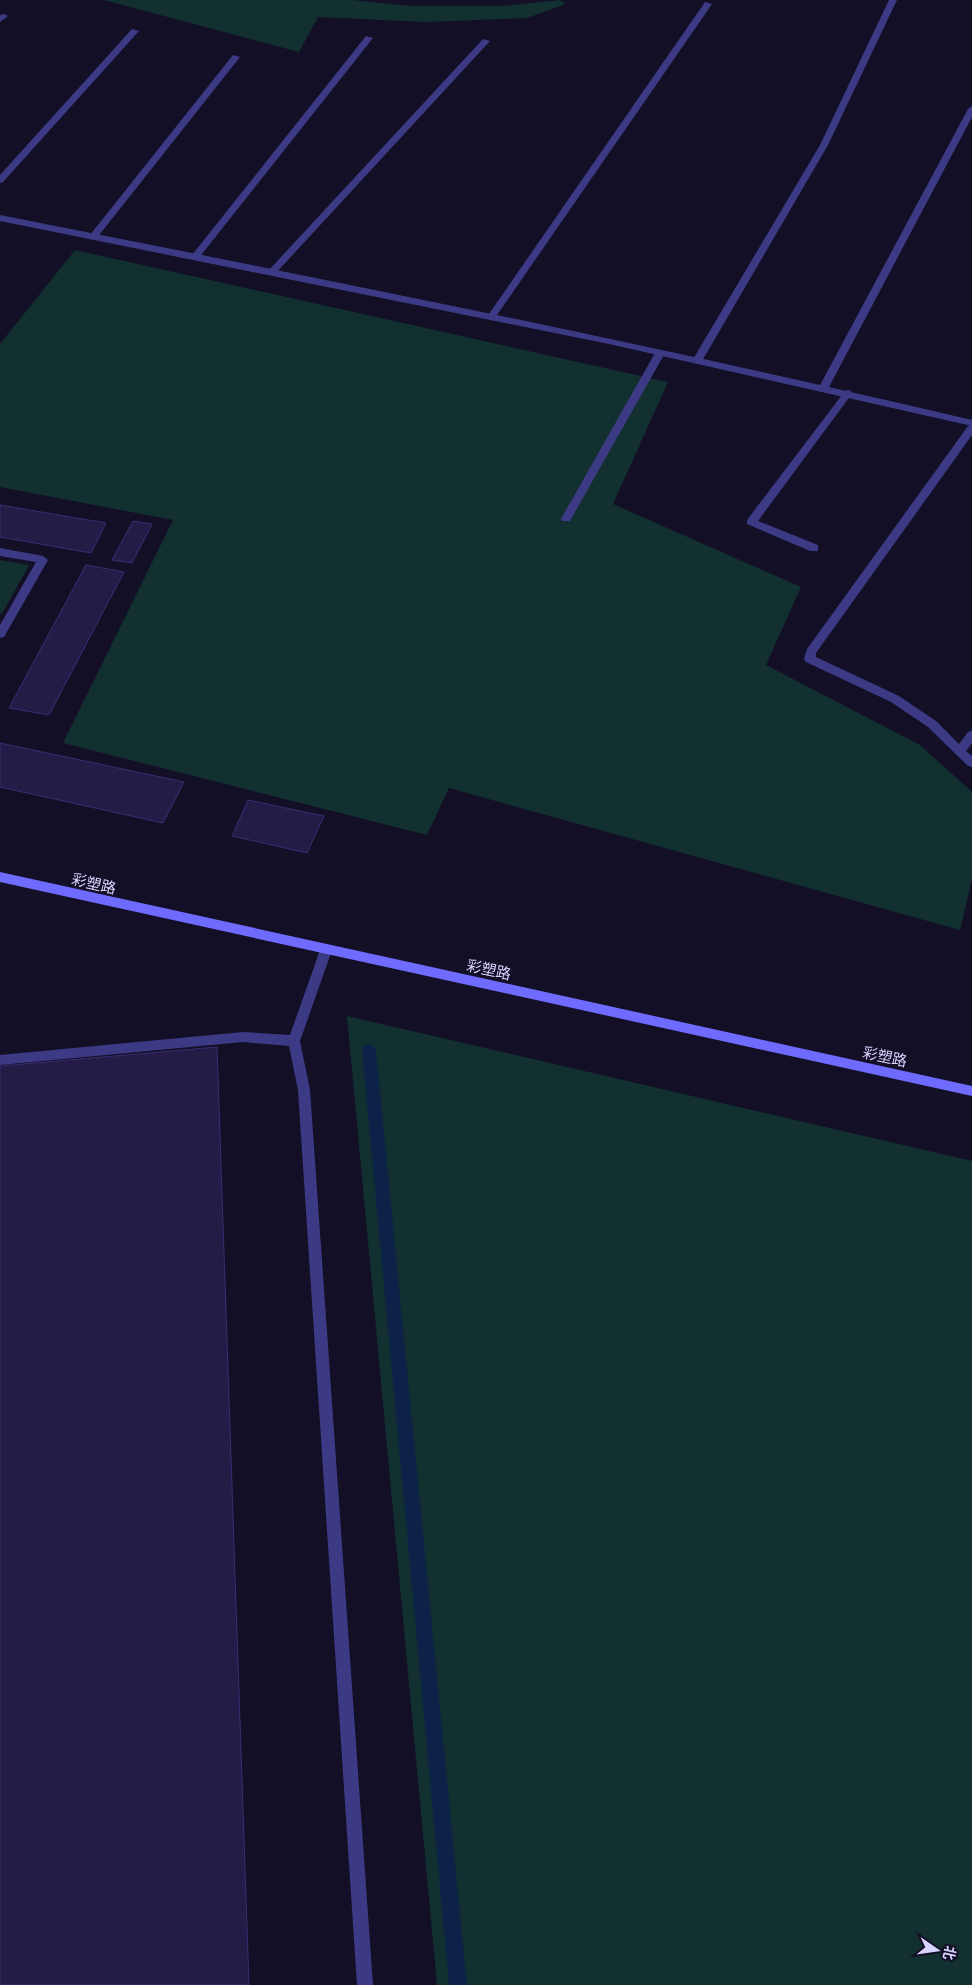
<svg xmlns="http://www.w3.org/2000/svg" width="972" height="1985" font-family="'Noto Sans','Noto Sans SC',sans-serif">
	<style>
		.green { fill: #12302f }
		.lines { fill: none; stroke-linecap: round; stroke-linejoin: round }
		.stream { fill: #0c2248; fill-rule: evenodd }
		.building { fill: #241b47; stroke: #3b2d73 }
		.lane { fill: #3d3a85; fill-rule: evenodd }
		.street { fill: #3d3a85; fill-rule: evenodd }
		.secondary { fill: #6f6bff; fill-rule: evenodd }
		.labels { text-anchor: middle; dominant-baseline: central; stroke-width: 4; stroke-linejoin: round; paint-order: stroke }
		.street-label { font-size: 15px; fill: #d9d4ff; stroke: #130f26 }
	</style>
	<rect width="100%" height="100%" fill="#130f26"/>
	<!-- green -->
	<g class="green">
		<polygon points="104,0 352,0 409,6 503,6 560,0 566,4 527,18 426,22 318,17 299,52"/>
		<polygon points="75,250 668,382 613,504 801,587 766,665 920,745 972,792 972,879 960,930 449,788 427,835 63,743 173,520 0,487 0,344"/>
		<polygon points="0,560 29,565 2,614 0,613"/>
		<polygon points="347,1016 972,1161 972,1985 437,1985"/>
	</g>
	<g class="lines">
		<!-- stream -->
		<polygon class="stream" points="369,1044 374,1046 376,1050 467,1985 449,1985 362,1050 364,1046"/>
	</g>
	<!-- building -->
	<g class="building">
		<polygon points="0,505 106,523 91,553 0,537"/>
		<polygon points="133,521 152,524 132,563 112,560"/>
		<polygon points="86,565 124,572 49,715 9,708"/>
		<polygon points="0,743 184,782 163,823 0,787"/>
		<polygon points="248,800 324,816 307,853 232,836"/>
		<polygon points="217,1047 249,1985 0,1985 0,1066"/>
	</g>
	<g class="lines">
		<!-- lane -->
		<g class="lane">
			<polygon points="889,0 897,0 828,145 702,361 697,364 694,363 692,361 820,145"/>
			<polygon points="705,2 712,4 495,318 489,318 489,314"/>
			<polygon points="4,14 8,16 0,22 0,15"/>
			<polygon points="132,29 139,31 3,182 0,183 0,175"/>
			<polygon points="366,36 373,38 198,259 192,259 192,255"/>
			<polygon points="483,39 490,41 275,274 269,274 269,270"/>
			<polygon points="233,55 240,57 96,239 90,239 90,235"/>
			<polygon points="972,106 972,117 829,387 827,389 821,389 819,387 968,109"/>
			<polygon points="660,350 665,353 571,519 570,521 562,521 561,519 655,353"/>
			<polygon points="848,390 851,391 851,395 758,521 818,545 818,551 810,551 747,524 747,520 845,391"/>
			<polygon points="972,425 972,435 816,653 816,657 899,696 936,721 959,744 968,732 972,731 972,743 966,751 972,756 972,767 968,766 928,727 891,702 806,662 804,659 807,649 968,426"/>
			<polygon points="0,548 43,556 48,560 4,637 0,638 0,625 36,562 0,556"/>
			<polygon points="326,945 330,947 332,950 300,1041 310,1090 373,1985 357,1985 298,1090 289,1046 243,1042 0,1065 0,1055 243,1032 290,1035 320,950 322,947"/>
		</g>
		<!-- street -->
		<path class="street" d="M0 215C325 279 650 344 972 420V426L609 344 0 221Z"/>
		<!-- secondary -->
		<polygon class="secondary" points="0,872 972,1086 972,1096 0,882"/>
	</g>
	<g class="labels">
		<!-- street labels -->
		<g class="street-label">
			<text transform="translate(94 883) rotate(13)">彩塑路</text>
			<text transform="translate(489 969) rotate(12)">彩塑路</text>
			<text transform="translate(885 1056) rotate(12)">彩塑路</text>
		</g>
	</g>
	<!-- north arrow -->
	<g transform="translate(937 1950) rotate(103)" stroke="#130f26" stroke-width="4" paint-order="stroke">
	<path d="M0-4L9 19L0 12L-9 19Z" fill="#d9d4ff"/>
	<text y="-8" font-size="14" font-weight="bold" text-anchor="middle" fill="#d9d4ff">北</text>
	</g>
</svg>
